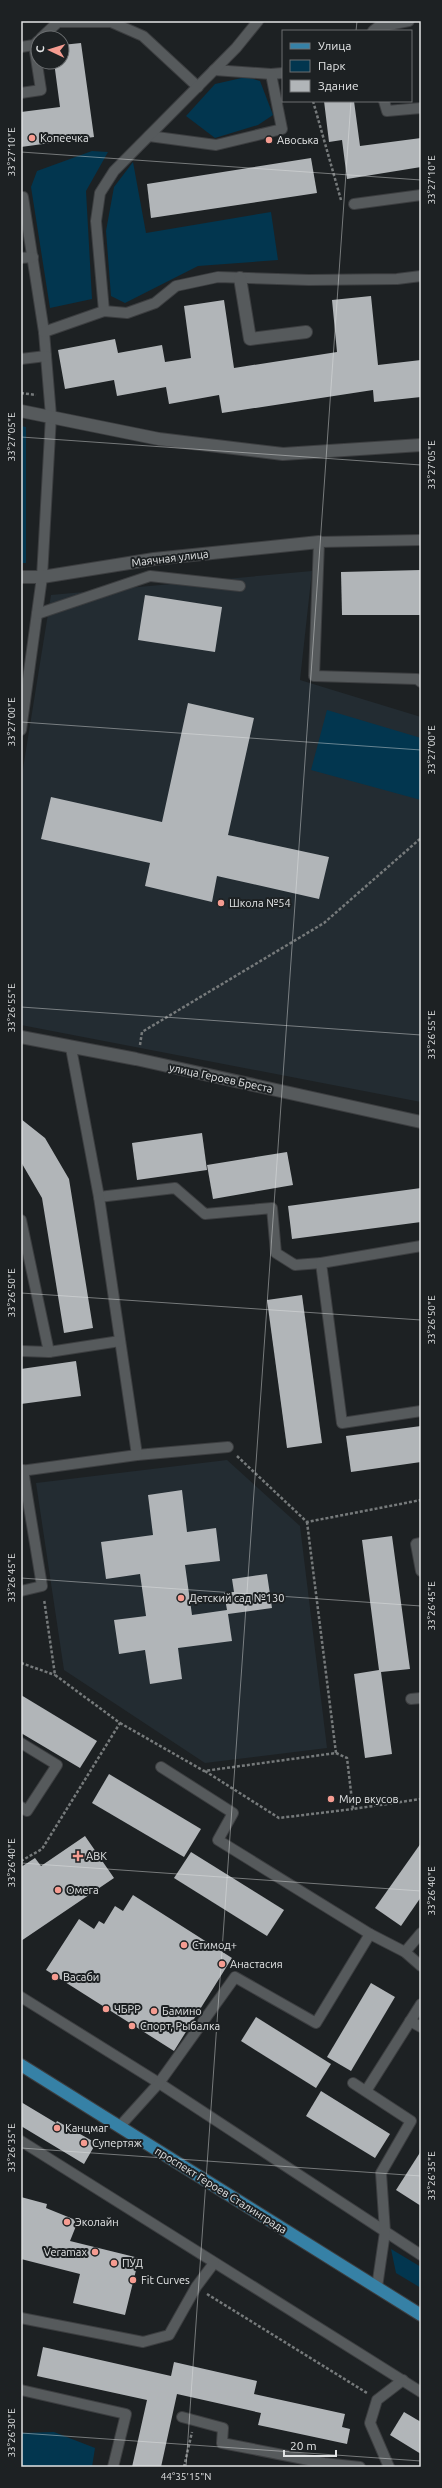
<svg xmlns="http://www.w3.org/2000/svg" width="442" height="2488" font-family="Ubuntu,sans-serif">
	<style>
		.built { fill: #232c32 }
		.green { fill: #02364f }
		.building { fill: #b1b5b8 }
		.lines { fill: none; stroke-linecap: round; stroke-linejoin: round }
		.lane-casing { stroke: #3c3e40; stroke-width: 12 }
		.street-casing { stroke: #3c3e40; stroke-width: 14 }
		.secondary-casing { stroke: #3c3e40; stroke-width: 14 }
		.primary-casing { stroke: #3c3e40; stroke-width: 14 }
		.path { stroke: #767a7b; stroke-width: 2.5; stroke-dasharray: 3 2; stroke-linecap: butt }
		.lane { stroke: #565a5c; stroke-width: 10 }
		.street { stroke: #565a5c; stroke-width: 12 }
		.secondary { stroke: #565a5c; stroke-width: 12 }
		.primary { stroke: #3681a6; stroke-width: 12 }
		.ticks { fill: none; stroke: #e2e4e5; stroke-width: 1; stroke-opacity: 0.45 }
		.poi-dot { fill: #f59c91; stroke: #1d2123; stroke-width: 1.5 }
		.labels { text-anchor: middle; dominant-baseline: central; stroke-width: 4; stroke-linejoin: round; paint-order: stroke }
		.poi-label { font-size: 11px; fill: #e2e4e5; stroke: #1d2123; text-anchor: start }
		.street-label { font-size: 11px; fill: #e2e4e5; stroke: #1d2123 }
		.neatline { fill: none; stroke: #e2e4e5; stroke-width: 1.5 }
		.ticks-label { font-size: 10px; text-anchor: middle; fill: #e2e4e5 }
	</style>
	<rect width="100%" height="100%" fill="#1d2123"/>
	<!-- built -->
	<g class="built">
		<polygon points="312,571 300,680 421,717 421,1102 21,1025 21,781 51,595"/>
		<polygon points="227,1460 300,1526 327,1748 205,1763 64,1670 36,1483"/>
	</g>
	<!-- green -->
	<g class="green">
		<polygon points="246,77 260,81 273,115 258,125 215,138 186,116 215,84"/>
		<polygon points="92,151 108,152 86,191 92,299 50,308 31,187 37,171"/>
		<polygon points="133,162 146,233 271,212 278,260 198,266 125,303 111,296 106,231 114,187"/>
		<polygon points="21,426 26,427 26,563 21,563"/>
		<polygon points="327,710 421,738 421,800 311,770"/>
		<polygon points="391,2249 421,2267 421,2288 396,2273"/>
		<polygon points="54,2432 95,2448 92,2467 21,2467 21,2433"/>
	</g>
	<!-- building -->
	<g class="building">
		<polygon points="81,43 94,137 21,147 21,112 60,107 54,62 62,62 62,45"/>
		<polygon points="324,101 354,101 360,146 421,138 421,167 347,179 342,140 329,142"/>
		<polygon points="311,158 317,193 151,218 147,184"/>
		<polygon points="371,296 378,365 421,360 421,397 374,402 373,390 222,413 219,395 169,404 166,387 117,396 114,380 65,389 58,350 115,339 118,353 162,345 165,362 191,358 184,306 224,300 234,368 337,352 332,300"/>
		<polygon points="421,570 421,615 342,615 341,572"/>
		<polygon points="145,595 222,607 215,652 138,640"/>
		<polygon points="188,703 254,718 228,835 329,857 319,899 217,876 212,902 145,886 150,863 41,839 51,797 162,822"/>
		<polygon points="21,1119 45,1138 69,1179 93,1328 64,1333 42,1198 21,1162"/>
		<polygon points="202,1133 207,1170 137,1180 132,1143"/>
		<polygon points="287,1152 293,1185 213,1199 207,1165"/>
		<polygon points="421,1188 421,1222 292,1239 288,1206"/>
		<polygon points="302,1295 322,1443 287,1448 267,1300"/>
		<polygon points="76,1361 81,1396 21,1404 21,1369"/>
		<polygon points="421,1426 421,1462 351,1472 346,1436"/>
		<polygon points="182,1490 187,1532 216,1528 220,1561 185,1565 192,1615 227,1610 224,1593 234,1592 232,1579 267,1574 272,1608 228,1614 232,1641 178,1648 182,1679 150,1684 145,1650 119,1654 114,1620 146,1616 140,1574 106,1579 101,1542 153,1535 148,1495"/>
		<polygon points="392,1536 410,1669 381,1672 392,1754 365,1758 354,1674 379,1670 362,1540"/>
		<polygon points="21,1695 97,1741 80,1768 21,1733"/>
		<polygon points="109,1774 201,1829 184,1857 92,1803"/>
		<polygon points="85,1836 114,1878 21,1941 21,1867 35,1858 41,1866"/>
		<polygon points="421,1843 421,1897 401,1926 375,1908"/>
		<polygon points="191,1852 284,1910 267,1936 174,1878"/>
		<polygon points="133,1895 232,1958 174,2051 46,1970 79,1919 94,1929 99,1921 104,1924 115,1906 123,1911"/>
		<polygon points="371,1983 395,1997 351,2071 327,2057"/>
		<polygon points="256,2017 331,2064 316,2088 241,2041"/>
		<polygon points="321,2091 390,2134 375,2158 306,2116"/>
		<polygon points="21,2102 56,2123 57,2121 96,2143 84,2164 21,2126"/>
		<polygon points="421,2151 421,2206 396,2190"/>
		<polygon points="21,2197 47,2204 46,2208 78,2221 70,2241 139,2258 125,2315 73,2303 80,2274 21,2259"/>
		<polygon points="43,2347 171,2376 174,2362 257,2381 254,2394 345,2414 342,2427 350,2429 347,2444 258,2425 261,2413 177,2394 161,2467 132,2467 147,2400 37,2376"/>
		<polygon points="404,2412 421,2422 421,2454 390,2435"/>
	</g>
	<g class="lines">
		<!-- lane casing -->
		<g class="lane-casing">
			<g id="lane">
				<polyline points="373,31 378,27 409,21"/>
				<polyline points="41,38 58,22 111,22 143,36 198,87"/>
				<polyline points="21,47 34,45 38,41"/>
				<polyline points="271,74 283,73"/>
				<polyline points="21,93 41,90 34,45"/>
				<polyline points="384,101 387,111 421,108"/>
				<polyline points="149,136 216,145 282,129 271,74 214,70"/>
				<polyline points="21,197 23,197 44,332 51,416 42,577 21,730"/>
				<polyline points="354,204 421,195"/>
				<polyline points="21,258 33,257"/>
				<polyline points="104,311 96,221 100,193 114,171 236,48 258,21"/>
				<polyline points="44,332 104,311 127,313 155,303 176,286 218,277 309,280 397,279 421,276"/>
				<polyline points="21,359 46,356"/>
				<polyline points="421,540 319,542 314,676 417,679 421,682"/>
				<polyline points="37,614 150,576 240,586"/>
				<polyline points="71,1048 99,1197 175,1188 205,1214 272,1208 276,1253 295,1265 321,1263"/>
				<polyline points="99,1197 137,1455 228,1447"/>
				<polyline points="21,1220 49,1352 120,1341"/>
				<polyline points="421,1246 321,1263 342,1423 421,1411"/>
				<polyline points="21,1351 49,1352"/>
				<polyline points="21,1471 137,1455"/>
				<polyline points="421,1543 416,1544 421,1571"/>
				<polyline points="21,1591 42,1586 23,1470"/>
				<polyline points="411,1699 421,1698"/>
				<polyline points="21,1743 57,1765 27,1811 21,1807"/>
				<polyline points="161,1767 233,1813 218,1840 370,1934"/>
				<polyline points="405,1952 421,1933"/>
				<polyline points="21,1997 159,2083 421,2255"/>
				<polyline points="410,2021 421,2027"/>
				<polyline points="353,2083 411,2121 381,2173 385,2232 377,2287"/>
				<polyline points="366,2091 421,2004"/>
				<polyline points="120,2126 159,2083 235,1977 316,2023 370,1934 405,1952 421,1966"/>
				<polyline points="21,2141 421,2392"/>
				<polyline points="21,2318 143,2342 169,2335 196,2287 214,2263"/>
				<polyline points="21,2390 126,2414 113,2467"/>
				<polyline points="182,2417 223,2428 222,2443 324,2463 360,2467"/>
				<polyline points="389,2467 370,2423 377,2400 403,2380"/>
			</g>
		</g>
		<!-- street casing -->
		<g class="street-casing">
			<g id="street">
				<polyline points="240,278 250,339 306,332"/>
				<polyline points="21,411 159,439 283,454 421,445"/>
				<polyline points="21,577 42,577 154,559 319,542"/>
			</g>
		</g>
		<!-- secondary casing -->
		<g class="secondary-casing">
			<polyline id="secondary" points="21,1037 136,1059 421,1122"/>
		</g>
		<!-- primary casing -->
		<g class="primary-casing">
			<polyline id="primary" points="21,2065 421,2315"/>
		</g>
		<!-- path -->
		<g class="path">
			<polyline points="313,101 341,200"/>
			<polyline points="21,393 36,395"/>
			<polyline points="140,1045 142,1032 324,923 421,838"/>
			<polyline points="237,1456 307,1522 421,1500"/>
			<polyline points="21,1663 55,1675"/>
			<polyline points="120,1723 204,1771 336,1753 307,1522"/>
			<polyline points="336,1753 347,1758 353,1809 421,1799"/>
			<polyline points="205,1771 279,1818 353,1809"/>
			<polyline points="21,1861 42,1849 120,1723 55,1675 44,1599"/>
			<polyline points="207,2294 367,2393"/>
			<polyline points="184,2467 192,2432"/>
		</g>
		<!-- lane -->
		<use href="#lane" class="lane"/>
		<!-- street -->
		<use href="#street" class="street"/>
		<!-- secondary -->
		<use href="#secondary" class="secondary"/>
		<!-- primary -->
		<use href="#primary" class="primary"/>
	</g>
	<!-- ticks -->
	<path class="ticks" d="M356 31 357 21M21 152 421 180M21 437 421 465M21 722 421 750M21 1007 421 1035M21 1293 421 1320M21 1578 421 1606M21 1863 421 1891M21 2148 421 2176M21 2433 421 2461M186 2467 351 101"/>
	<!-- markers -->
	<g class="poi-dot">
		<circle cx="32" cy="138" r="4"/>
		<circle cx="269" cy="140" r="4"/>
		<circle cx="221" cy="903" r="4"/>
		<circle cx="181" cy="1598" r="4"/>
		<circle cx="331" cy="1799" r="4"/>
		<path d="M76 1850h4v4h4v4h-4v4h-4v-4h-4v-4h4z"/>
		<circle cx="58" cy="1890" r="4"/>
		<circle cx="184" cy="1945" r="4"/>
		<circle cx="222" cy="1964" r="4"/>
		<circle cx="55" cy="1977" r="4"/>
		<circle cx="106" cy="2009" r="4"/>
		<circle cx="154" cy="2011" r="4"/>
		<circle cx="132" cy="2026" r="4"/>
		<circle cx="57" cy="2128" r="4"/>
		<circle cx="84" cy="2143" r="4"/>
		<circle cx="67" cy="2222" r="4"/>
		<circle cx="95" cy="2252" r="4"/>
		<circle cx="114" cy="2263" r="4"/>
		<circle cx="133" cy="2280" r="4"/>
	</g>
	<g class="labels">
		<!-- poi labels -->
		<g class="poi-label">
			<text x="40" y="138">Копеечка</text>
			<text x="277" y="140">Авоська</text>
			<text x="229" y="903">Школа №54</text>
			<text x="189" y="1598">Детский сад №130</text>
			<text x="339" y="1799">Мир вкусов</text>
			<text x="86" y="1856">АВК</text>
			<text x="66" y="1890">Омега</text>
			<text x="192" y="1945">Стимод+</text>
			<text x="230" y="1964">Анастасия</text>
			<text x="63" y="1977">Васаби</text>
			<text x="114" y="2009">ЧБРР</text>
			<text x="162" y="2011">Бамино</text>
			<text x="140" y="2026">Спорт, Рыбалка</text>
			<text x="65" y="2128">Канцмаг</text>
			<text x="92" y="2143">Супертяж</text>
			<text x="75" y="2222">Эколайн</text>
			<text x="87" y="2252" text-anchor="end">Veramax</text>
			<text x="122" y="2263">ПУД</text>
			<text x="141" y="2280">Fit Curves</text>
		</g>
		<!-- street labels -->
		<g class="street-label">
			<text transform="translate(170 558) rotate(-7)">Маячная улица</text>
			<text transform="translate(221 1078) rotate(12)">улица Героев Бреста</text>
			<text transform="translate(221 2190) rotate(32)">проспект Героев Сталинграда</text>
		</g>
	</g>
	<!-- border -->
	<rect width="442" height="2488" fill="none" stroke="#1d2123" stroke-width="44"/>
	<!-- legend -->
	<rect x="282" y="30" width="130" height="72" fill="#1d2123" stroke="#6c6f71"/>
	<rect x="290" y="43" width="20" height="6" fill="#3681a6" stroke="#6c6f71"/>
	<text x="318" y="50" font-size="12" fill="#e2e4e5">Улица</text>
	<rect x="290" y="60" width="20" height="12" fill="#02364f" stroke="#6c6f71"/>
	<text x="318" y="70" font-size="12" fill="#e2e4e5">Парк</text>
	<rect x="290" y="80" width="20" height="12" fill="#b1b5b8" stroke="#6c6f71"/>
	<text x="318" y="90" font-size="12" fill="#e2e4e5">Здание</text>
	<!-- north arrow -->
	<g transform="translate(50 50) rotate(274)"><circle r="19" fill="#1d2123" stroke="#6c6f71"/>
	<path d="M0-3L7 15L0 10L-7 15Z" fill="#f59c91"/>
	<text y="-6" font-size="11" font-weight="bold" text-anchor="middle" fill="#e2e4e5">С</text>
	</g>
	<!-- scale -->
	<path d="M284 2450v6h52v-6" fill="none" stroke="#e2e4e5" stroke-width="2"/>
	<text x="290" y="2450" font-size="12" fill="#e2e4e5" stroke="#1d2123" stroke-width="3" paint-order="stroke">20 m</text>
	<rect x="22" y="22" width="398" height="2444" class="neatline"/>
	<g class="ticks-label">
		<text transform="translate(11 152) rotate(-90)" y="4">33°27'10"E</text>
		<text transform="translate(431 180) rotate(-90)" y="4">33°27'10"E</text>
		<text transform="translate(11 437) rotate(-90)" y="4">33°27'05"E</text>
		<text transform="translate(431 465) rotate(-90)" y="4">33°27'05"E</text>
		<text transform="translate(11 722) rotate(-90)" y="4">33°27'00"E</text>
		<text transform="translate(431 750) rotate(-90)" y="4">33°27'00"E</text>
		<text transform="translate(11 1008) rotate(-90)" y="4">33°26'55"E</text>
		<text transform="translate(431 1035) rotate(-90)" y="4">33°26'55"E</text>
		<text transform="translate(11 1293) rotate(-90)" y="4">33°26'50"E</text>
		<text transform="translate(431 1320) rotate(-90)" y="4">33°26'50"E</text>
		<text transform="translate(11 1578) rotate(-90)" y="4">33°26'45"E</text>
		<text transform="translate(431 1606) rotate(-90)" y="4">33°26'45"E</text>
		<text transform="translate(11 1863) rotate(-90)" y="4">33°26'40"E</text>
		<text transform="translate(431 1891) rotate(-90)" y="4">33°26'40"E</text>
		<text transform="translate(11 2148) rotate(-90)" y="4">33°26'35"E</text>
		<text transform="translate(431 2176) rotate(-90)" y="4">33°26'35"E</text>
		<text transform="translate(11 2433) rotate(-90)" y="4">33°26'30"E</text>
		<text x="186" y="2480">44°35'15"N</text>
	</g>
</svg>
